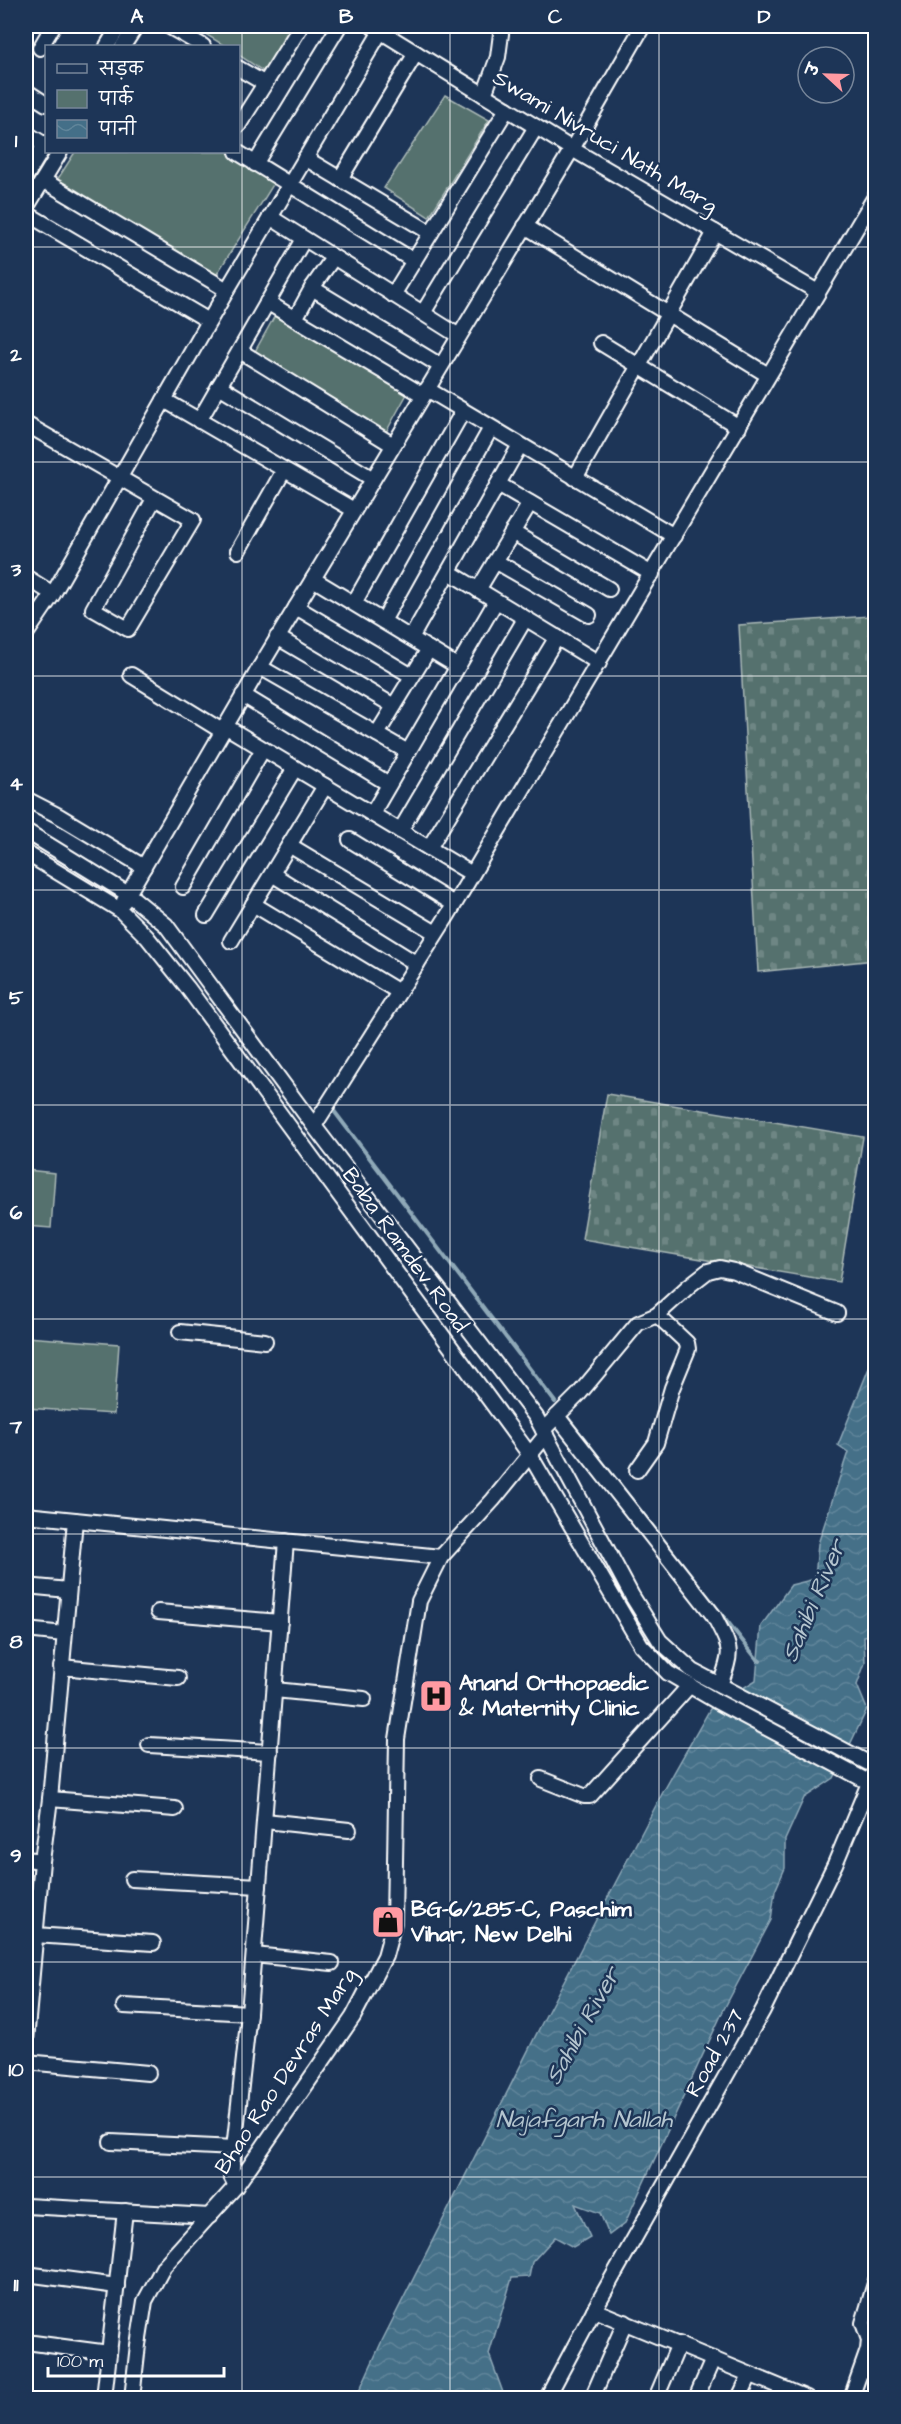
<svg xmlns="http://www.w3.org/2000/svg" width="901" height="2424" font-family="'Architects Daughter','Playpen Sans Deva',sans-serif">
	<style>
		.green { fill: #55716e; stroke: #aab8b6; stroke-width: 1.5 }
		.cemetery { fill: url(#cemetery-stones); stroke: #aab8b6; stroke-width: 1.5 }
		.water { fill: url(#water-waves); stroke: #8fa9b8; stroke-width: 1.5 }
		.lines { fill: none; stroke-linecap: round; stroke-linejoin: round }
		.stream { stroke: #8fa9b8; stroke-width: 4 }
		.minor-casing { stroke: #fff; stroke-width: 18 }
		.minor { stroke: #1d3557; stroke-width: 14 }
		.grid { fill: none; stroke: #fff; stroke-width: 1.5; stroke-opacity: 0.55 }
		.labels { text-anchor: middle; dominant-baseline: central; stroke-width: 5; stroke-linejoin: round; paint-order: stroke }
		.street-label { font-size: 22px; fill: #fff; stroke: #1d3557 }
		.poi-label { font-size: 22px; font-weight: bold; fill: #fff; stroke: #1d3557; text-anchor: start }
		.water-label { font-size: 24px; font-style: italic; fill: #b4c5cf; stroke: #1d3557 }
		.neatline { fill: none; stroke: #fff; stroke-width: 2 }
		.grid-label { font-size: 20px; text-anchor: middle; font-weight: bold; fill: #fff }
	</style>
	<defs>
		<pattern id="cemetery-stones" width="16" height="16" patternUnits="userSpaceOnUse" patternTransform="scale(1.5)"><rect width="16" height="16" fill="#55716e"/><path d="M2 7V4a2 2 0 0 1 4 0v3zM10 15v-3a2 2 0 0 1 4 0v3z" fill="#6e8684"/></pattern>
		<pattern id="water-waves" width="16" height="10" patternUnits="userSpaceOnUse" patternTransform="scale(1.5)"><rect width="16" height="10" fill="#446f88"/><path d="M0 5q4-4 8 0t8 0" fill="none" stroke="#60859a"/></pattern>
	</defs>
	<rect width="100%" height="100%" fill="#1d3557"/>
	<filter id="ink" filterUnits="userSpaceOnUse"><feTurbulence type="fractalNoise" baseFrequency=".0167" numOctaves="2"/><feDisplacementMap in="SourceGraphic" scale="12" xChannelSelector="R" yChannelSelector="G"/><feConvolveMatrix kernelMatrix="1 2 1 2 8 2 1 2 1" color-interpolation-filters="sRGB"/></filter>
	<g filter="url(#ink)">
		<!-- green -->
		<g class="green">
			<polygon points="206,26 297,26 263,71 239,55 238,46 225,46 202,32"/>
			<polygon points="445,95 489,120 429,217 384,188"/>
			<polygon points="75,152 230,152 276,180 210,285 52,188"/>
			<polygon points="282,303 299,313 314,338 324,326 413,383 385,434 253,355"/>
			<polygon points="26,1170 55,1173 51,1228 26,1226"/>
			<polygon points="26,1337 119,1344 114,1414 26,1408"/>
		</g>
		<!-- cemetery -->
		<g class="cemetery">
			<polygon points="870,616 876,739 875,960 758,972 739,625"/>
			<polygon points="607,1094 863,1137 839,1282 582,1239"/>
		</g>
		<!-- water -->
		<polygon class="water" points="875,1353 875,1634 864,1636 865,1663 857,1685 867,1709 834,1778 804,1798 785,1840 785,1868 775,1891 771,1920 724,2009 625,2223 609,2235 600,2213 575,2204 590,2237 573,2247 555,2237 532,2262 529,2277 512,2278 489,2354 505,2398 356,2398 381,2343 544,2019 662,1794 710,1709 756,1680 761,1626 791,1585 815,1579 818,1544 848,1452 838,1445"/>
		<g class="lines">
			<!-- stream -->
			<g class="stream">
				<polyline points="334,1111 555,1402"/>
				<polyline points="567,1417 756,1658 760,1661"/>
			</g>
			<!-- minor casing -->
			<g class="minor-casing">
				<g id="minor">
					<polyline points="168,26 203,46"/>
					<polyline points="372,26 572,149 818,292"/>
					<polyline points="107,46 119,26"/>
					<polyline points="123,46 136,26"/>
					<polyline points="40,48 53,26"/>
					<polyline points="238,68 262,82 266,82 301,26"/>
					<polyline points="26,91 46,104"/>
					<polyline points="484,95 498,57 502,26"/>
					<polyline points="238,126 266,82"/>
					<polyline points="26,133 45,145"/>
					<polyline points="237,152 414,261"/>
					<polyline points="305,158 431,233"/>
					<polyline points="255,164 339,26"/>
					<polyline points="26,176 46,143"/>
					<polyline points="340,179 416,53"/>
					<polyline points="43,180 227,290"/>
					<polyline points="26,208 60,152"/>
					<polyline points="26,213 209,321"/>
					<polyline points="270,217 459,336"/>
					<polyline points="525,226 768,375"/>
					<polyline points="333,258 312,288 295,319 423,395"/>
					<polyline points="312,288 441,366"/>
					<polyline points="393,295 507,109"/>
					<polyline points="267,302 295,319"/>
					<polyline points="423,313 536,127"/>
					<polyline points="601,343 739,427"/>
					<polyline points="240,351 393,445"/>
					<polyline points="219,386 373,479"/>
					<polyline points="427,389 674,536"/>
					<polyline points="164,400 354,510"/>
					<polyline points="199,421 304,239"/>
					<polyline points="26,424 193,520 128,629 93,609 154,499"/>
					<polyline points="575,478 715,232"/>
					<polyline points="498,484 652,574"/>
					<polyline points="512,532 609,589"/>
					<polyline points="238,551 284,470"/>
					<polyline points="495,561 589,615"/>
					<polyline points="449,572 599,663"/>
					<polyline points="26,577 53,594"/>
					<polyline points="313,579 457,666"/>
					<polyline points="478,590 530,503"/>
					<polyline points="354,603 463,411"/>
					<polyline points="296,607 412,676"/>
					<polyline points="383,621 491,428"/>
					<polyline points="26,634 53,594 227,290 381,31"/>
					<polyline points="277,637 394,706"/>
					<polyline points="411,638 520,445"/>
					<polyline points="260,667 408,752"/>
					<polyline points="131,675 222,731"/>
					<polyline points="243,695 389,784"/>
					<polyline points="225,726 472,874"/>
					<polyline points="377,734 429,649"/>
					<polyline points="26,799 59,816 144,867"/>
					<polyline points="372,814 496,601"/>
					<polyline points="26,831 128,894 166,925 314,1126 536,1417 632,1596 660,1641 693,1671 876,1767"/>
					<polyline points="400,831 525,619"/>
					<polyline points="350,840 454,904"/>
					<polyline points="289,845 436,933"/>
					<polyline points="429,848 557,637"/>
					<polyline points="26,853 120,910 147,937 187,987 530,1455 641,1645 668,1673 716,1701 876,1786"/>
					<polyline points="272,874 417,964"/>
					<polyline points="183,887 263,749"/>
					<polyline points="124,901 260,667 572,149 643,26"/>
					<polyline points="253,904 399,992"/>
					<polyline points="206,915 295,768"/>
					<polyline points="231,941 325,786"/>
					<polyline points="314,1126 448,915 876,195"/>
					<polyline points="180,1332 265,1341"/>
					<path d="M557 1416 714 1616C732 1651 733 1649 720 1685"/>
					<polyline points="543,1430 579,1394 638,1323 657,1315 690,1285 708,1271 720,1268 734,1271 837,1313"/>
					<polyline points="637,1470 656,1443 672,1388 688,1349 687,1343 657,1315"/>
					<polyline points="26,1515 441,1557"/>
					<polyline points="26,1586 68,1590"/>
					<polyline points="158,1612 280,1622"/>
					<polyline points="26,1630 64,1634"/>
					<polyline points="61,1667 178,1678"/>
					<polyline points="275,1690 364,1699"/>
					<polyline points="149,1745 270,1752"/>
					<polyline points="541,1779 584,1796 590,1796 690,1685"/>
					<polyline points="50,1799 175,1809"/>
					<polyline points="265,1821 349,1830"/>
					<polyline points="26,1859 42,1861"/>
					<polyline points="132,1879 259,1886"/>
					<polyline points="35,1935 153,1943"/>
					<polyline points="254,1955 332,1963"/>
					<polyline points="124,2006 249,2013"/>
					<polyline points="26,2041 42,1861 50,1799 75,1520"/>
					<polyline points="26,2062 148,2073"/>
					<polyline points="111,2142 235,2148"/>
					<polyline points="236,2186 231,2176 249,2013 286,1541"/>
					<polyline points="26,2206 210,2216"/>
					<polyline points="26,2274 117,2286"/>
					<polyline points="594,2310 807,2398"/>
					<polyline points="26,2342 109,2353"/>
					<polyline points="873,2364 876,2365"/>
					<polyline points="104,2398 125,2211"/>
					<polyline points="132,2398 138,2345 145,2301 164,2266 236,2186 353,2017 385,1956 394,1923 397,1739 419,1601 441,1557 493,1500 546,1435"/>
					<polyline points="547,2398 594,2310 763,2010 835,1864 872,1776"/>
					<polyline points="592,2398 625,2322"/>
					<polyline points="656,2398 679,2344"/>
					<polyline points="696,2398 713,2359"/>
					<polyline points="739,2398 750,2375"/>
					<polyline points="851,2398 868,2350 869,2340 863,2323 876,2280"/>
				</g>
			</g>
			<!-- minor -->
			<use href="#minor" class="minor"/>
		</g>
	</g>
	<!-- grid -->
	<path class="grid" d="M242 26V2398M450 26V2398M659 26V2398M26 247H876M26 462H876M26 676H876M26 890H876M26 1105H876M26 1319H876M26 1534H876M26 1748H876M26 1962H876M26 2177H876"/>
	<!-- icons -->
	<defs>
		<g id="hospital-square" transform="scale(1.725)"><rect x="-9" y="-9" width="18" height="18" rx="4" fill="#ff9aa2" stroke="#1d3557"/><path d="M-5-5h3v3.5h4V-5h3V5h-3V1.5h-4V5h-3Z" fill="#111"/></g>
		<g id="shop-square" transform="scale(1.725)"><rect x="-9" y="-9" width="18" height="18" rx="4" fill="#ff9aa2" stroke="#1d3557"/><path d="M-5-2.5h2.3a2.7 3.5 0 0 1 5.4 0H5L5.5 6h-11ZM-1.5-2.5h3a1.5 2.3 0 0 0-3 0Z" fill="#111"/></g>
	</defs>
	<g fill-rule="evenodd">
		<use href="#hospital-square" x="436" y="1696"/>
		<use href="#shop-square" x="388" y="1922"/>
	</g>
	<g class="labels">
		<!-- street labels -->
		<g class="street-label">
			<text transform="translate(605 142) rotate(31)">Swami Nivruci Nath Marg</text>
			<text transform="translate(405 1250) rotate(54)">Baba Ramdev Road</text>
			<text transform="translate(715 2053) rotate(-61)">Road 237</text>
			<text transform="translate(286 2071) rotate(-57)">Bhao Rao Devras Marg</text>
		</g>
		<!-- poi labels -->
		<g class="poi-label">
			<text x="459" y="1683">Anand Orthopaedic<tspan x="459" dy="25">&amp; Maternity Clinic</tspan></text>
			<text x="411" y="1909">BG-6/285-C, Paschim<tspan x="411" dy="25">Vihar, New Delhi</tspan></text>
		</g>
		<!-- water labels -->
		<g class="water-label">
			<text transform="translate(814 1601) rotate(-67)">Sahibi River</text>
			<text transform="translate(583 2026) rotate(-61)">Sahibi River</text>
			<text x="584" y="2120">Najafgarh Nallah</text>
		</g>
	</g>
	<!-- margin -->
	<rect width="901" height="2424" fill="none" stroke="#1d3557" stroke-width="66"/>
	<!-- legend -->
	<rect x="45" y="45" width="195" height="108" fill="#1d3557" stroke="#77869a" stroke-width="1.5"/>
	<rect x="57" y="64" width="30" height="9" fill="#1d3557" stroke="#77869a" stroke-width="1.5"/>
	<text x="99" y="75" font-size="18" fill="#ffffff">सड़क</text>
	<rect x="57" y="90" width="30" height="18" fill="#55716e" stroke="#77869a" stroke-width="1.5"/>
	<text x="99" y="105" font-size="18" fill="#ffffff">पार्क</text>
	<rect x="57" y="120" width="30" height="18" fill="url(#water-waves)" stroke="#77869a" stroke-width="1.5"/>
	<text x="99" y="135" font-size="18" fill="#ffffff">पानी</text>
	<!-- north arrow -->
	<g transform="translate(826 75) rotate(292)"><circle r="28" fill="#1d3557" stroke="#77869a" stroke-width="1.5"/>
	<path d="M0-4.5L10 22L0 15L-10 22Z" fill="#ff9aa2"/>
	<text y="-9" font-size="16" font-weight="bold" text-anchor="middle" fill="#ffffff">उ</text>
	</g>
	<!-- scale -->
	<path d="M48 2367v9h176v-9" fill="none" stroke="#ffffff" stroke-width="3"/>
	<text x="57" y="2367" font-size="18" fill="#ffffff" stroke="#1d3557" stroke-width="4.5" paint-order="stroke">100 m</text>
	<rect x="33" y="33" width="835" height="2358" class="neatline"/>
	<g class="grid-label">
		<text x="137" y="23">A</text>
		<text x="346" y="23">B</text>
		<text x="555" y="23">C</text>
		<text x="764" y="23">D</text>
		<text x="16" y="147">1</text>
		<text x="16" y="361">2</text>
		<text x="16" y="576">3</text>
		<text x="16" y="790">4</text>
		<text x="16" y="1004">5</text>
		<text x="16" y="1219">6</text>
		<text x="16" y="1433">7</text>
		<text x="16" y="1648">8</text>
		<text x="16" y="1862">9</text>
		<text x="16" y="2076">10</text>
		<text x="16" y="2291">11</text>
	</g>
</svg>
